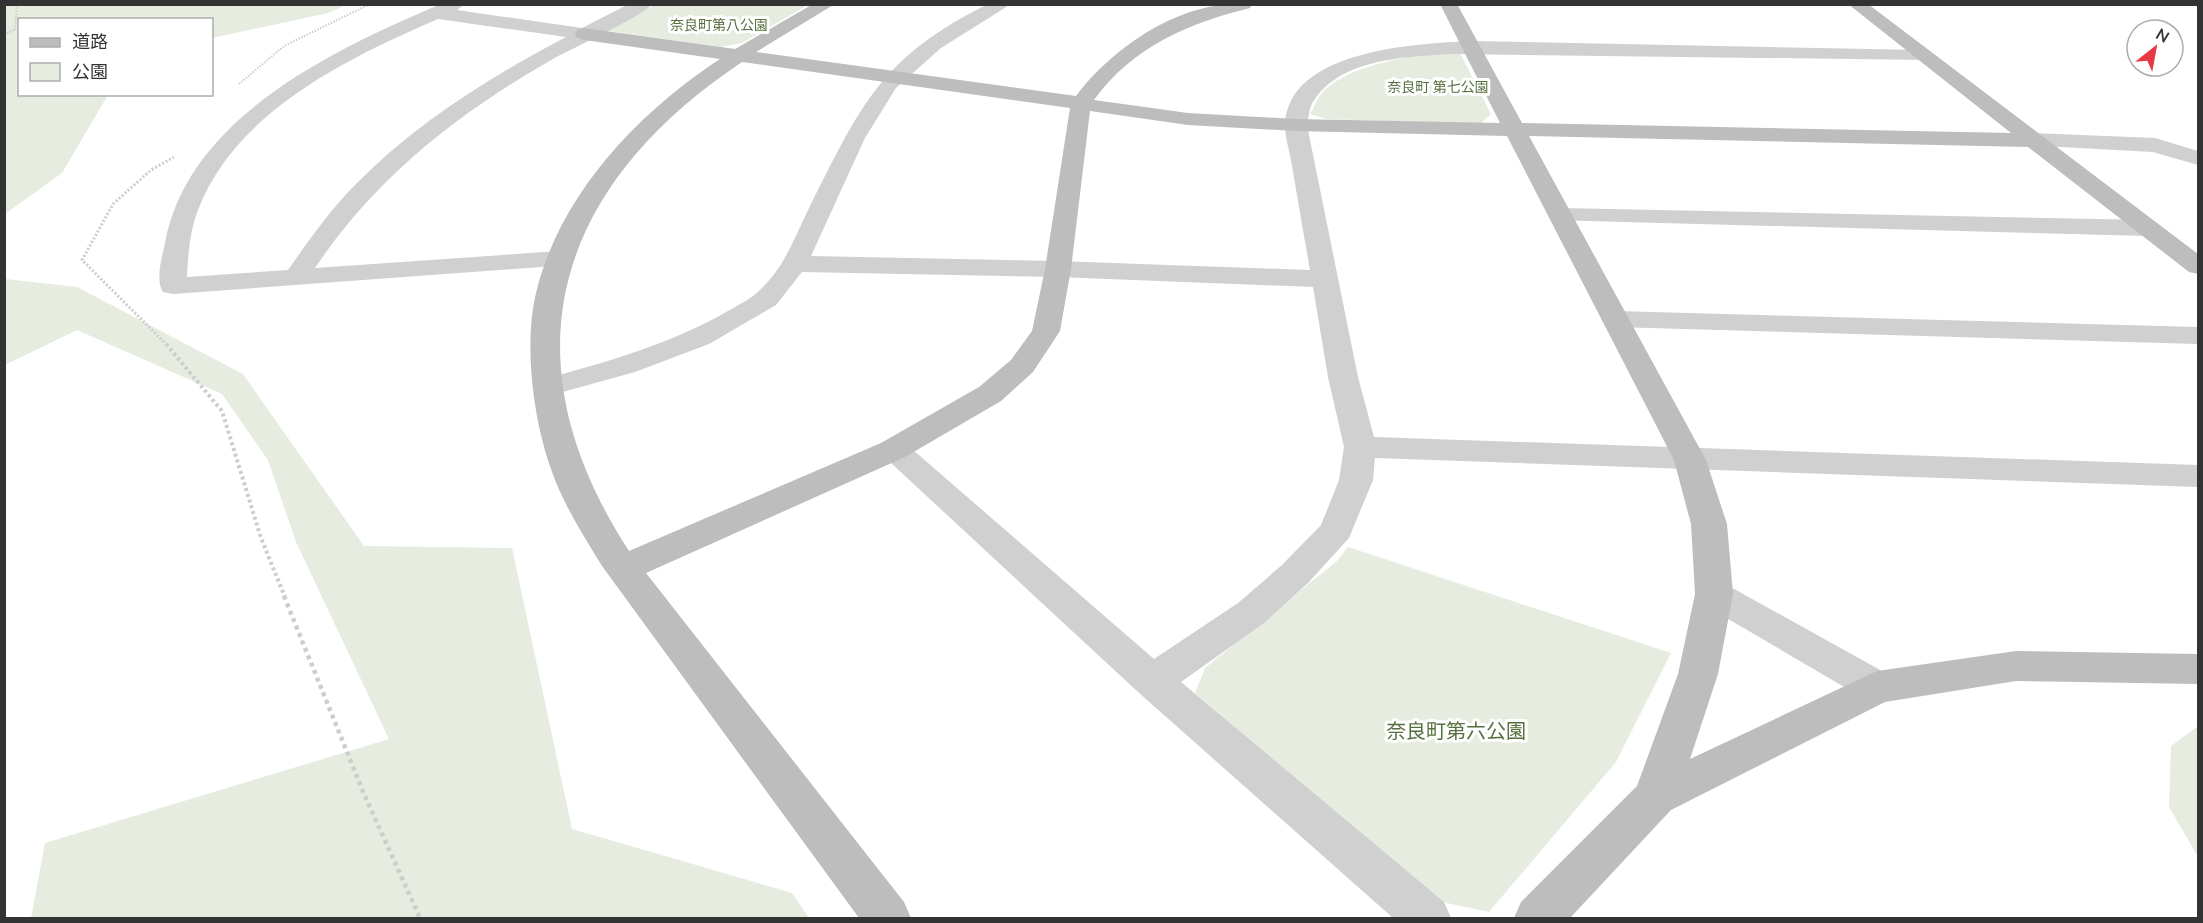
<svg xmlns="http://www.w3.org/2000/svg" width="2203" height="923" font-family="Mulish,'Noto Sans JP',sans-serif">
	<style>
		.green { fill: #e6ecdf }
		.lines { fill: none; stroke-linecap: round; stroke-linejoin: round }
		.path-far3 { stroke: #cdcdcd; stroke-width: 2; stroke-dasharray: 1.5 1.5; stroke-linecap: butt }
		.path-far2 { stroke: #cdcdcd; stroke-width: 3; stroke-dasharray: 2 2; stroke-linecap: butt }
		.path-far1 { stroke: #cdcdcd; stroke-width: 4; stroke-dasharray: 3 3; stroke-linecap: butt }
		.path { stroke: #cdcdcd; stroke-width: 4.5; stroke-dasharray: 4 4; stroke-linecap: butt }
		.street { fill: #d0d0d0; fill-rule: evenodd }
		.secondary { fill: #bdbdbd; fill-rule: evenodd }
		.labels { text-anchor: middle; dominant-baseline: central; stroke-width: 6; stroke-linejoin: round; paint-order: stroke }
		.far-park-label { font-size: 14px; fill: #56703f; stroke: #fff }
		.near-park-label { font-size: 20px; fill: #56703f; stroke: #fff }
	</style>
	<rect width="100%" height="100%" fill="#fff"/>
	<!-- green -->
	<g class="green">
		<polygon points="5,4 346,4 346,5 328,13 212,38 212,20 20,20 20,94 108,95 62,173 5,214 4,104 7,103 4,102"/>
		<polygon points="654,5 808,5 742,43 720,47 609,31 609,27"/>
		<path d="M1459 51 1491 114 1480 124 1326 119 1310 114C1314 108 1317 99 1322 93 1347 64 1422 53 1459 51Z"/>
		<polygon points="5,279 77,287 243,374 364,546 512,548 572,829 792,893 809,918 31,918 45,843 389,739 296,542 268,460 222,394 77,330 5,365"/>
		<polygon points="1348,547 1671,653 1616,762 1489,912 1442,902 1195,693 1205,668 1337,561"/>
		<polygon points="2198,726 2198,857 2169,807 2171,746"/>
	</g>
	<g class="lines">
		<!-- path-far3 -->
		<g class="path-far3">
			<polyline points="4,34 15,30 17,4"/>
			<polyline points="239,84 284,46 370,4"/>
		</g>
		<!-- path-far2 -->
		<polyline class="path-far2" points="167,345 82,260 113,204 151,170 174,157"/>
		<!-- path-far1 -->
		<polyline class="path-far1" points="166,344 222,411 261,538 285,597"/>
		<!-- path -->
		<polyline class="path" points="284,596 364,794 420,918"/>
		<!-- street -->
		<g class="street">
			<path d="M441 4H465L457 10 582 28 629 4H652C643 16 571 49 553 59 459 112 375 178 315 268L559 251 568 253 572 259 568 265 173 294 163 292C155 280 162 257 165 243 188 117 335 49 441 4ZM438 19 566 37C490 77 416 123 356 184 330 210 309 240 288 270L187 277C188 254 190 231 198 210 236 111 348 58 438 19Z"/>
			<path d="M988 4H1011L941 48 896 88 865 138 811 256 1058 261 1310 270C1304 236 1298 201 1292 166 1290 153 1285 138 1285 125 1288 49 1417 44 1471 41L1922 50 1929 52 1932 56 1929 60 1451 54C1407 57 1343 58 1315 99 1309 106 1309 116 1307 125L1358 377 1374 437 2198 465V487L1375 458 1373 480 1349 538 1308 583 1264 623 1181 682 1444 902 1451 918H1393L1138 692 877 450 881 443 893 440 905 443 1154 659 1238 603 1282 565 1321 525 1339 480 1344 447 1328 377 1313 287 1058 277 802 272 776 305 709 344 635 372 548 396 537 393 533 387 537 381C603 363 669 345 728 311 740 304 753 298 762 288 785 266 796 234 810 206 861 105 881 57 988 4Z"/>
			<polygon points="2032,133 2155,138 2198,151 2198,165 2153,152 2024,145 2021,140 2024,135"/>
			<polygon points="1560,208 2148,220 2157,223 2161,228 2157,233 2148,236 1551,220 1548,215 1551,210"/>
			<polygon points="1615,311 2198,327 2198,344 1615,327 1605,325 1601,319 1605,313"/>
			<polygon points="1714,581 1727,585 1891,676 1897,687 1891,698 1877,703 1863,698 1701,603 1695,594 1701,585"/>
		</g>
		<!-- secondary -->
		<path class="secondary" d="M813 4H835L756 52 1076 96C1108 53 1165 12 1220 5 1230 3 1242 4 1252 4L1250 8C1189 23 1132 47 1094 100L1188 113 1296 119 1500 123 1440 4H1457L1522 123 2011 133 1848 4H1868L2198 254V274L2189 272 2028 147 1529 136 1706 460 1727 524 1733 594 1718 674 1690 759 1877 671 2016 651 2198 654V684L2016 681 1885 702 1671 810 1570 918H1514L1521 902 1637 786 1678 674 1695 594 1691 524 1674 460 1507 136 1296 131 1188 125 1090 111 1071 269 1060 331 1033 372 1001 401 905 457 646 573 904 902 911 918H859L602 566C583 535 563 504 551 469 533 419 523 341 537 289 562 192 639 112 720 59L584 40 577 38 575 34 577 30 584 28 735 49ZM742 62 1070 108 1045 269 1032 331 1011 360 979 387 881 443 629 551C503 357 555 187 742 62Z"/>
	</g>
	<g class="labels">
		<!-- far-park labels -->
		<g class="far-park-label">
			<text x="719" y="25">奈良町第八公園</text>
			<text x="1438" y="87">奈良町 第七公園</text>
		</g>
		<!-- near-park labels -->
		<g class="near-park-label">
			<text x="1456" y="730">奈良町第六公園</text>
		</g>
	</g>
	<!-- border -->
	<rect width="2203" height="923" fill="none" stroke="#333333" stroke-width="12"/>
	<!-- legend -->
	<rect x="18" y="18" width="195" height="78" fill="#ffffff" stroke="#adadad" stroke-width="1.5"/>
	<rect x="30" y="38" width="30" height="9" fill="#bdbdbd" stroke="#adadad" stroke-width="1.5"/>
	<text x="72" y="48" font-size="18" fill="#333333">道路</text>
	<rect x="30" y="63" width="30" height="18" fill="#e6ecdf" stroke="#adadad" stroke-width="1.5"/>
	<text x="72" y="78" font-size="18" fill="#333333">公園</text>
	<!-- north arrow -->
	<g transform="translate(2155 48) rotate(31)"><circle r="28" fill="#ffffff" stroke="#adadad" stroke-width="1.5"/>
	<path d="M0-4.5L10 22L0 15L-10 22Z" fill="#e63946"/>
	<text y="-9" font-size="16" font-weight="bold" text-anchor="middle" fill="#333333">N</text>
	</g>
</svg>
